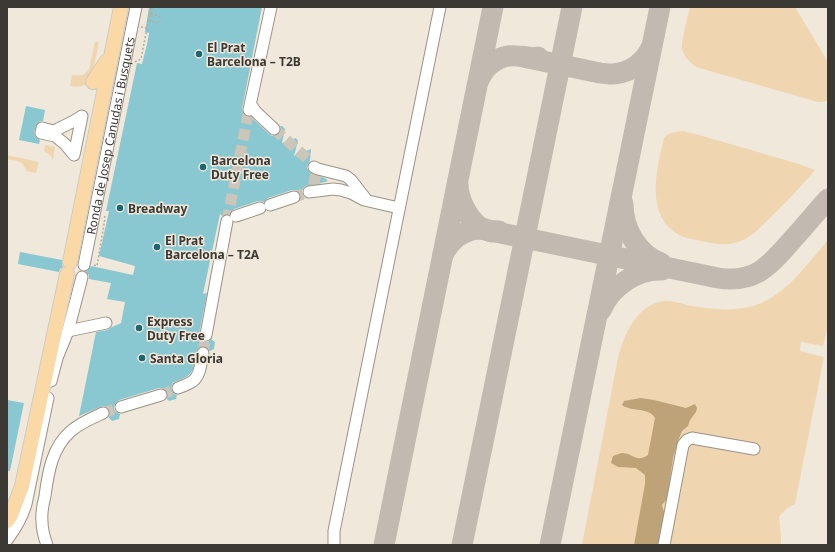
<svg xmlns="http://www.w3.org/2000/svg" width="835" height="552" font-family="'Noto Sans',sans-serif">
	<style>
		.green { fill: #efd6b0 }
		.water { fill: #bea379 }
		.lines { fill: none; stroke-linecap: round; stroke-linejoin: round }
		.taxiway { stroke: #c2bab0; stroke-width: 21 }
		.building { fill: #8ac8d1 }
		.minor-tunnel { stroke: #ccc5ba; stroke-width: 11; stroke-dasharray: 11 5.5; stroke-linecap: butt }
		.minor-casing { stroke: #9a9286; stroke-width: 13 }
		.major-casing { stroke: #ccccca; stroke-width: 16 }
		.path { stroke: #b3aca2; stroke-width: 1.5; stroke-dasharray: 2 2; stroke-linecap: butt }
		.minor { stroke: #fff; stroke-width: 11 }
		.major { stroke: #fad9a6; stroke-width: 14 }
		.poi-dot { fill: #1b6770; stroke: #f0e8db; stroke-width: 1.5 }
		.labels { text-anchor: middle; dominant-baseline: central; stroke-width: 3; stroke-linejoin: round; paint-order: stroke }
		.poi-label { font-size: 12px; font-weight: bold; fill: #3c3934; stroke: #f0e8db; text-anchor: start }
		.street-label { font-size: 12px; fill: #3c3934; stroke: #f0e8db }
	</style>
	<rect width="100%" height="100%" fill="#f0e8db"/>
	<!-- green -->
	<g class="green">
		<path d="M690 7H795L828 62V100L823 102H818L696 67C690 62 684 57 682 49 681 42 688 16 690 7Z"/>
		<path d="M95 42H99L91 81C85 86 78 88 70 86L72 75C80 76 84 76 89 69Z"/>
		<path d="M683 131 699 135 799 164 815 170C801 187 785 203 769 219 760 227 753 236 743 240 729 247 715 244 701 241 696 240 691 239 686 238 643 222 656 171 664 138 669 132 676 132 683 131Z"/>
		<polygon points="45,145 55,147 53,160 50,155 44,151"/>
		<path d="M7 155 39 162 36 173 26 171C24 160 16 161 7 159Z"/>
		<path d="M828 240V326L823 346 801 342 800 351 824 357 795 504 786 509 779 517 781 535V545H582L618 358C624 334 637 304 665 301 673 301 680 303 687 305 709 309 731 312 753 306 786 296 806 265 828 240Z"/>
	</g>
	<!-- water -->
	<path class="water" d="M641 398 654 400 686 408 695 404 697 408 696 412 690 420 688 426 682 431 678 441 673 458 667 499 662 505 664 512 658 545H634L645 484V475L636 468 618 467 611 463 613 456C616 455 620 453 623 453 634 454 636 463 648 455L655 418C649 407 631 412 622 405L624 401Z"/>
	<g class="lines">
		<!-- taxiway -->
		<g class="taxiway">
			<path d="M523 57 600 73C622 77 641 68 651 48"/>
			<path d="M479 80C484 68 495 58 508 56 517 55 526 57 534 58L538 57"/>
			<path d="M458 184C458 199 468 219 480 227 484 229 488 231 492 232"/>
			<path d="M623 204C623 228 637 254 661 263"/>
			<path d="M486 230 718 278C756 284 770 265 793 239 805 226 816 212 828 199"/>
			<path d="M443 255C449 241 462 231 477 229 484 229 492 231 499 231"/>
			<path d="M601 310C611 287 636 269 662 270"/>
			<polyline points="384,545 493,7"/>
			<polyline points="462,545 572,7"/>
			<polyline points="550,545 660,7"/>
		</g>
	</g>
	<!-- building -->
	<g class="building">
		<polygon points="149,7 262,7 242,109 243,113 247,117 251,117 269,134 272,136 276,136 279,133 281,130 280,126 282,126 285,129 282,143 296,138 298,141 294,156 311,149 310,161 308,164 307,167 308,170 315,175 325,178 328,181 318,184 305,186 302,190 302,199 300,199 301,195 299,192 296,190 292,190 268,198 264,202 261,201 258,201 234,209 231,212 229,215 225,214 222,216 220,214 203,294 207,293 199,334 200,338 202,341 204,342 208,342 211,339 215,342 214,349 210,351 207,348 204,346 200,347 198,349 193,369 190,374 186,377 175,382 173,383 171,387 172,391 174,394 177,395 176,399 169,401 167,399 168,393 166,390 163,388 159,388 119,400 116,403 114,406 114,409 116,412 120,414 119,419 112,421 108,417 110,414 109,410 107,408 104,406 100,407 79,416 96,332 107,330 112,327 121,323 125,302 107,299 111,283 89,279 89,275 86,272 89,269 91,266 133,275 135,266 99,256 109,211 106,211 137,63 142,64 147,44 149,33 145,32"/>
		<polygon points="26,106 45,110 43,121 40,121 37,124 34,132 35,136 37,138 40,140 39,144 19,140"/>
		<polygon points="20,252 62,260 62,264 63,267 60,269 59,272 18,264"/>
		<polygon points="7,400 24,403 10,471 7,471"/>
	</g>
	<g class="lines">
		<!-- minor-tunnel -->
		<g class="minor-tunnel">
			<polyline points="274,129 310,161"/>
			<polyline points="314,185 316,169"/>
			<polyline points="294,197 303,194"/>
			<polyline points="227,221 249,110"/>
			<polyline points="203,353 206,335"/>
			<polyline points="161,395 178,388"/>
			<polyline points="103,413 121,407"/>
		</g>
		<!-- minor casing -->
		<g class="minor-casing">
			<g id="minor">
				<polyline points="251,105 256,112 274,129"/>
				<polyline points="249,110 271,7"/>
				<polygon points="82,116 74,155 65,144 55,136 41,133 42,128 53,131 58,129 74,121"/>
				<polyline points="314,167 318,169 346,176 351,180 365,198"/>
				<polyline points="309,192 333,189 341,190 351,193 364,200 399,208"/>
				<polyline points="270,205 294,197"/>
				<polyline points="236,216 260,208"/>
				<path id="s1" d="M84 265 136 7"/>
				<polyline points="68,331 106,323"/>
				<polyline points="206,335 227,221"/>
				<polyline points="51,381 57,358 68,331 82,277"/>
				<path d="M178 388C183 386 189 384 193 381 201 375 201 361 203 353"/>
				<polyline points="121,407 161,395"/>
				<path d="M7 540C16 528 22 518 26 504L48 398"/>
				<path d="M47 545C44 537 42 529 42 521 41 512 43 504 45 496 48 473 52 447 71 431 80 423 92 418 103 413"/>
				<polyline points="334,545 334,531 440,7"/>
				<polyline points="664,545 683,445 687,440 692,438 754,449"/>
			</g>
		</g>
		<!-- major casing -->
		<g class="major-casing">
			<g id="major">
				<polyline points="93,82 107,61"/>
				<polyline points="70,262 121,7"/>
				<polyline points="7,521 11,515 22,486 67,274"/>
			</g>
		</g>
		<!-- path -->
		<g class="path">
			<polyline points="152,7 150,21 160,23"/>
			<polyline points="151,14 162,17"/>
			<polyline points="141,27 147,28 151,7"/>
			<polyline points="135,62 141,59 147,28"/>
			<polyline points="94,265 97,266 105,218 104,215"/>
		</g>
		<!-- minor -->
		<use href="#minor" class="minor"/>
		<!-- major -->
		<use href="#major" class="major"/>
	</g>
	<!-- markers -->
	<g class="poi-dot">
		<circle cx="199" cy="54" r="4"/>
		<circle cx="203" cy="167" r="4"/>
		<circle cx="120" cy="208" r="4"/>
		<circle cx="157" cy="247" r="4"/>
		<circle cx="139" cy="328" r="4"/>
		<circle cx="142" cy="358" r="4"/>
	</g>
	<g class="labels">
		<!-- poi labels -->
		<g class="poi-label">
			<text x="207" y="47">El Prat<tspan x="207" dy="14">Barcelona – T2B</tspan></text>
			<text x="211" y="160">Barcelona<tspan x="211" dy="14">Duty Free</tspan></text>
			<text x="128" y="208">Breadway</text>
			<text x="165" y="240">El Prat<tspan x="165" dy="14">Barcelona – T2A</tspan></text>
			<text x="147" y="321">Express<tspan x="147" dy="14">Duty Free</tspan></text>
			<text x="150" y="358">Santa Gloria</text>
		</g>
		<!-- street labels -->
		<g class="street-label">
			<text stroke="none"><textPath href="#s1" startOffset="132">Ronda de Josep Canudas i Busquets</textPath></text>
		</g>
	</g>
	<!-- border -->
	<rect width="835" height="552" fill="none" stroke="#3c3934" stroke-width="16"/>
</svg>
